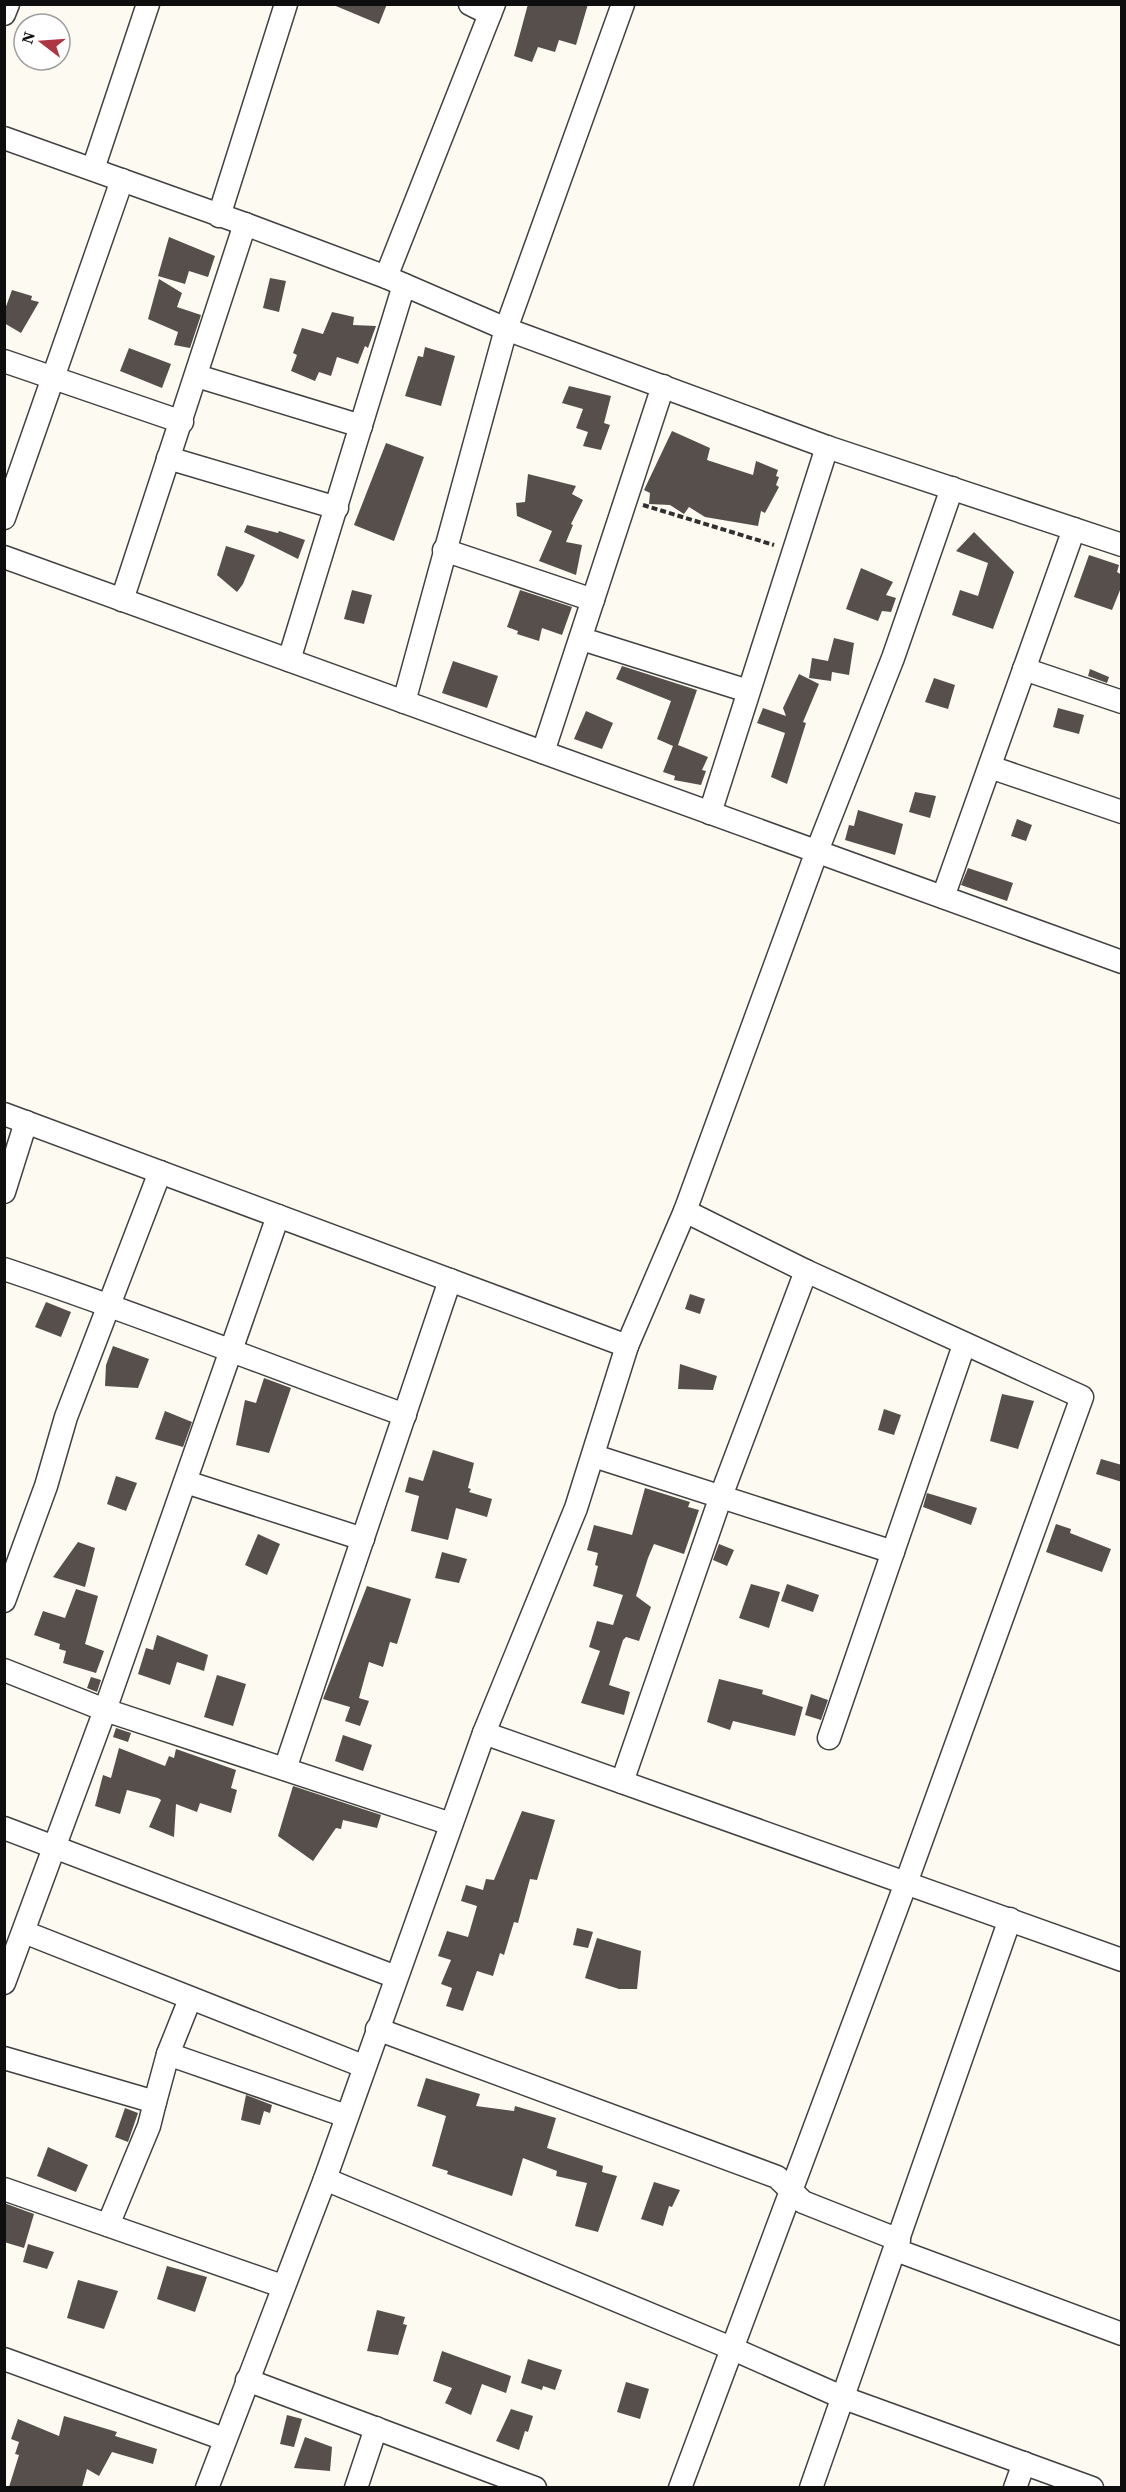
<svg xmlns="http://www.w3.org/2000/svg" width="1126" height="2492" font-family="'Source Serif 4',serif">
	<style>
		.building { fill: #564f4c }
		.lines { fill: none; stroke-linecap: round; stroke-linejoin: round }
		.street-casing { stroke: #414141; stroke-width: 25 }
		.path { stroke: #303030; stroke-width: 4; stroke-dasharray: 6 3; stroke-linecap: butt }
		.street { stroke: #fff; stroke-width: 22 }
	</style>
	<rect width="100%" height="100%" fill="#fdfbf1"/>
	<!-- building -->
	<g class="building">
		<polygon points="331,4 387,4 379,24"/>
		<polygon points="528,4 588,4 576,45 559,40 555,52 538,47 532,62 514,56"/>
		<polygon points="169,237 215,256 208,277 189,271 185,284 158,276"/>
		<polygon points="270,278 286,281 279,312 263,308"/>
		<polygon points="159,279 182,293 177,307 201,315 190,348 174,345 178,332 148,319"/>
		<polygon points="12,290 32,296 31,300 39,302 21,333 4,323 4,312"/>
		<polygon points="332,312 354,317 353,325 376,326 368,348 365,346 358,364 337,357 331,376 319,372 315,381 291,371 297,355 293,353 302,328 323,334"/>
		<polygon points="425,347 455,356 441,406 405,396 418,356 423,357"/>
		<polygon points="129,348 171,364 162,388 120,371"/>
		<polygon points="569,386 611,396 604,423 610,425 601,450 583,446 588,432 576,428 583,409 562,403"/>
		<polygon points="672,431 710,448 707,460 753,475 756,461 778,470 776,476 779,477 776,485 779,487 765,513 761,511 758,526 705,517 689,507 684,514 670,505 649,504 650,493 644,490"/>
		<polygon points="386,443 424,457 394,541 354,525"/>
		<polygon points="528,474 576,486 572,494 583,500 571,524 573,525 566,542 582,545 576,575 539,561 552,531 517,516 516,503 525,502"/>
		<polygon points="247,525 278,533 279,531 305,540 298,559 244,532"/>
		<polygon points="974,532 1014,572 993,629 952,615 960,590 978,596 988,563 956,551"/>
		<polygon points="226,546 255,555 243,584 237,592 217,575"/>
		<polygon points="1089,555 1119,565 1117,572 1122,575 1122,585 1112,610 1074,597"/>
		<polygon points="861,568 893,582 886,595 896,598 891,612 882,611 878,621 846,609"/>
		<polygon points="352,590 372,595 364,624 344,619"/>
		<polygon points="520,590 572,607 562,635 542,628 539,641 517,634 518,631 507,627"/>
		<polygon points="834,638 854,643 849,675 832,672 831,681 809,678 812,658 828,661"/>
		<polygon points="453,661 498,676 487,708 442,693"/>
		<polygon points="622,666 697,690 678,745 708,757 702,770 706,771 701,785 674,780 675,776 663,772 673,746 657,739 671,701 616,679"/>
		<polygon points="1090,669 1109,677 1107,683 1088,676"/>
		<polygon points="799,674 819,684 803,722 806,723 787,784 771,777 785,733 757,723 763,708 786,716 783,708"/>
		<polygon points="934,678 955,685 948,709 925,702"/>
		<polygon points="1058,708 1084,715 1079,734 1053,727"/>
		<polygon points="586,711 613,723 602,749 574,739"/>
		<polygon points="915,792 936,796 930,818 909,812"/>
		<polygon points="858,810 903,824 895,855 845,840 849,825 854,826"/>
		<polygon points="1017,819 1032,825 1026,841 1011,836"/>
		<polygon points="968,868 1013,883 1007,901 961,885"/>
		<polygon points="690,1294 705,1299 700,1314 685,1309"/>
		<polygon points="46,1302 71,1312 61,1337 35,1327"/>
		<polygon points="113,1346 149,1359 138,1388 105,1386 106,1365"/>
		<polygon points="680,1364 717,1376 713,1390 678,1389"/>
		<polygon points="264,1378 291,1388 269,1453 236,1445 245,1400 256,1403"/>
		<polygon points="1002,1394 1034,1401 1018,1449 990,1441"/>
		<polygon points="884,1409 901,1415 894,1435 878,1430"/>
		<polygon points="165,1411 192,1422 183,1447 155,1439"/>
		<polygon points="433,1450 474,1463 468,1488 471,1489 469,1492 492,1499 487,1517 456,1508 448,1540 411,1531 419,1496 405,1492 409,1477 423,1481"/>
		<polygon points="1101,1459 1122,1465 1122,1482 1096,1474"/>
		<polygon points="116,1476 137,1483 126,1511 107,1504"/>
		<polygon points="645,1488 690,1502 688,1507 699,1510 684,1554 654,1544 648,1558 636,1596 651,1607 639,1641 626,1637 623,1640 609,1685 630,1692 624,1715 581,1703 600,1651 589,1647 597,1621 613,1625 623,1595 593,1586 598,1566 595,1565 598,1553 587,1550 594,1525 632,1535"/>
		<polygon points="927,1493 977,1508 971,1525 923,1507"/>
		<polygon points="1056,1524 1071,1529 1070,1533 1111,1549 1102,1572 1046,1552"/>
		<polygon points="258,1534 280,1544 267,1575 245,1565"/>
		<polygon points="78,1542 95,1548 85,1587 53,1577"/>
		<polygon points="719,1544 734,1550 727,1566 713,1560"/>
		<polygon points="442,1552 467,1559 459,1583 435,1578"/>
		<polygon points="751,1584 780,1592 769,1628 739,1618"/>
		<polygon points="787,1584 819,1595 813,1612 781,1601"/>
		<polygon points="367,1586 411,1599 397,1644 390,1642 383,1667 369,1662 359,1698 369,1701 360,1726 345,1721 350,1707 323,1699"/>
		<polygon points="76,1589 98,1596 85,1644 104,1651 96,1673 63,1663 66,1651 59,1649 60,1644 34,1635 43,1611 65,1618"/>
		<polygon points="157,1635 208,1655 204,1671 177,1662 170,1685 138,1674 146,1648 153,1650"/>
		<polygon points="217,1675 246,1684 233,1726 204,1717"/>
		<polygon points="91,1677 101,1680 97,1692 87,1688"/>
		<polygon points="719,1679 763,1690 762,1694 803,1707 795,1736 733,1721 730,1730 707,1722"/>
		<polygon points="811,1694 828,1700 821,1720 805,1715"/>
		<polygon points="116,1728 131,1733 128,1742 113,1737"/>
		<polygon points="343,1735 372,1745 363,1771 335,1761"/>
		<polygon points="119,1748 165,1766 169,1756 174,1758 176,1749 236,1770 231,1788 237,1790 231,1813 200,1803 197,1812 176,1804 174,1837 149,1827 161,1800 158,1798 127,1790 120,1814 95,1806 103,1775 111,1778"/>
		<polygon points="293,1786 381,1815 377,1828 343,1820 341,1829 336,1828 313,1861 278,1836"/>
		<polygon points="522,1811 555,1820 537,1880 530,1879 518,1923 514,1922 504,1955 500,1953 493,1976 477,1971 463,2011 446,2006 452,1988 441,1984 451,1960 438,1956 447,1931 468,1937 477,1906 461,1901 466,1885 483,1890 486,1879 494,1880"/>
		<polygon points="577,1928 593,1932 588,1948 573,1945"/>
		<polygon points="597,1938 641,1951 637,1989 619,1989 585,1978"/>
		<polygon points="426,2078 480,2094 476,2106 514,2111 515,2106 556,2118 547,2148 603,2166 602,2172 617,2176 598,2232 575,2226 587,2183 556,2176 557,2171 523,2158 512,2196 447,2174 448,2171 432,2166 446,2116 417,2106"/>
		<polygon points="246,2095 272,2105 270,2113 264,2111 260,2125 241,2120"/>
		<polygon points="125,2108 138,2113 128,2142 115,2137"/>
		<polygon points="48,2147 88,2165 76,2192 37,2176"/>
		<polygon points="654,2182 680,2190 672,2207 669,2206 663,2226 641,2219"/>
		<polygon points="4,2203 34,2214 24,2248 4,2242"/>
		<polygon points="28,2244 54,2252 47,2269 23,2262"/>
		<polygon points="167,2266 207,2277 195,2312 157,2299"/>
		<polygon points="78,2280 118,2291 104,2329 67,2318"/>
		<polygon points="377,2310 405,2317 403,2324 407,2325 398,2355 367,2351"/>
		<polygon points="442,2351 511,2376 506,2393 482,2384 471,2415 445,2403 452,2388 433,2381"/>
		<polygon points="528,2359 562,2370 555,2390 543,2386 542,2390 521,2383"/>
		<polygon points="626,2382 649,2389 640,2419 617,2412"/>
		<polygon points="511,2409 533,2416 528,2432 525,2431 519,2450 496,2441"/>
		<polygon points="287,2415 302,2419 294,2447 280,2444"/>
		<polygon points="64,2416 117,2432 115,2436 157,2449 153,2464 112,2452 99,2476 87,2469 82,2487 9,2487 19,2455 15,2454 19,2442 11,2439 18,2419 59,2436"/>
		<polygon points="305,2437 332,2447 330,2471 294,2468"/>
	</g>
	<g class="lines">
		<!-- street casing -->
		<g class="street-casing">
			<g id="street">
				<polyline points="470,4 490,14"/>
				<polyline points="4,14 8,4"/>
				<polyline points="4,138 245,224 386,277 506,329 827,447 1122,545"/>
				<polyline points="93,169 148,4"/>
				<polyline points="219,216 286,4"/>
				<polyline points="386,277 494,4"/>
				<polyline points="4,361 182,422"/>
				<polyline points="197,376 361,426"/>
				<polyline points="168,458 337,508"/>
				<polyline points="4,518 122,180"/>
				<polyline points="444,550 593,600"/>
				<polyline points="4,557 1122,962"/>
				<polyline points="122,600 245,224"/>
				<polyline points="582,639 748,691"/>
				<polyline points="289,660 404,285"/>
				<polyline points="1024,669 1122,702"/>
				<polyline points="404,702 506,329 623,4"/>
				<polyline points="543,752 663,386"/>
				<polyline points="990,767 1122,812"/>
				<polyline points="710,813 827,447"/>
				<polyline points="943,897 1074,529"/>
				<polyline points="4,1114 627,1346"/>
				<polyline points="4,1192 26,1122"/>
				<path d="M4 1269C139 1314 271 1367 405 1415"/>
				<polyline points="594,1456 893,1552"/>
				<polyline points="186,1482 363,1539"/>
				<polyline points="4,1601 46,1486 66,1417 160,1172"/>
				<polyline points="4,1670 105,1710 451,1824"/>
				<polyline points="484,1733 1122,1960"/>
				<polyline points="829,1738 964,1345"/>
				<polyline points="285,1769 450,1280"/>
				<polyline points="622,1782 721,1496 806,1271"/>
				<polyline points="4,1828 396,1977"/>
				<polyline points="24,1932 363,2066"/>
				<polyline points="4,1983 105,1710 278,1216"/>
				<polyline points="377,2029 777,2177 803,2202 899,2240"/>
				<polyline points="168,2054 346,2116"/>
				<polyline points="4,2058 155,2102 168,2054 190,1999"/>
				<polyline points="325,2179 731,2348 844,2398 1092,2488"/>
				<polyline points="4,2189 282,2286"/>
				<polyline points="108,2225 149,2126 155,2102"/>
				<polyline points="896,2250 1122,2334"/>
				<polyline points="4,2359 224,2439"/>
				<polyline points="247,2380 535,2488"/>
				<polyline points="207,2488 325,2179 484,1733 576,1508 627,1346 685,1211 817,851 893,658 952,488"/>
				<polyline points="356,2488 376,2428"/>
				<polyline points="680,2488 906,1883 1082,1397 806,1271 685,1211"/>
				<polyline points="811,2488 1010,1919"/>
				<polyline points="1015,2488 1024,2463"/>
			</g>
		</g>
		<!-- path -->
		<polyline class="path" points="643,505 774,545"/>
		<!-- street -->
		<use href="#street" class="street"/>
	</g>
	<!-- border -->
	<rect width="1126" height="2492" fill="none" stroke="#0e0e0e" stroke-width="12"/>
	<!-- north arrow -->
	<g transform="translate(42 42) rotate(287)"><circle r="28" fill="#ffffff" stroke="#9f9f9f" stroke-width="1.5"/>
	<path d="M0-4.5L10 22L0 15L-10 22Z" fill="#ae3640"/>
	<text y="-9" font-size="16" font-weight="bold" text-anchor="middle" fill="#0e0e0e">N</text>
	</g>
</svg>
